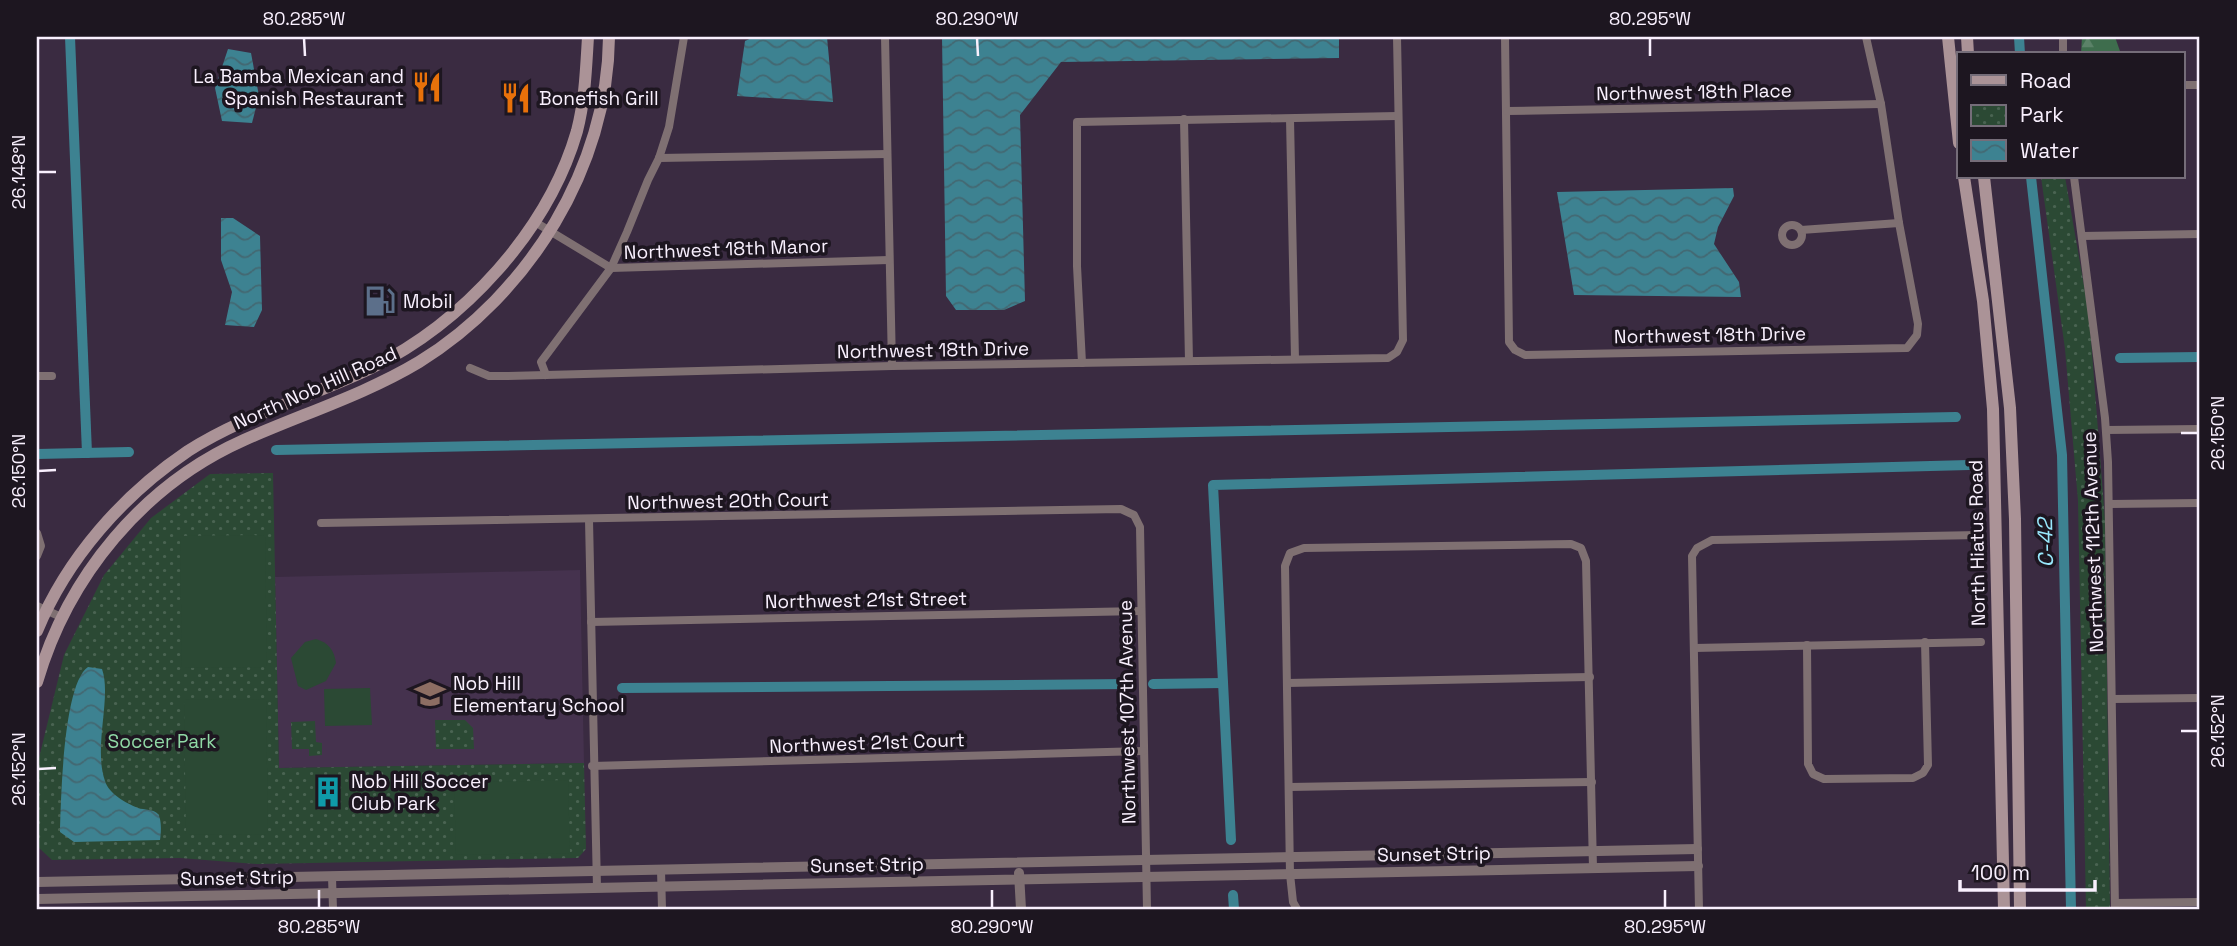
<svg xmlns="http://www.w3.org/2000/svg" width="2237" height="946" font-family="'Space Grotesk',sans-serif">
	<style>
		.built { fill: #45324e }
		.forest { fill: url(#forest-firs) }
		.park { fill: url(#park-dots) }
		.garden { fill: #2b4934 }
		.water { fill: url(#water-waves) }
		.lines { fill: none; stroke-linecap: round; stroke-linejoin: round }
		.canal { stroke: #3d8291; stroke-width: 10 }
		.minor { stroke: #7f7072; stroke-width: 8 }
		.tertiary { stroke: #7f7072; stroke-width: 10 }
		.secondary { stroke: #ab9397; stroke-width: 12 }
		.ticks { fill: none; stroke: #f9f0fe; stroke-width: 2.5 }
		.labels { text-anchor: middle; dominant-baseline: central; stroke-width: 7; stroke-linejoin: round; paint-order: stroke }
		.poi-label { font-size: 19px; fill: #f9f0fe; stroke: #1d1620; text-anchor: start }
		.street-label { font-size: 19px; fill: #f9f0fe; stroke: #1d1620 }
		.park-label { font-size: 19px; fill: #90d9a6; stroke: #1d1620 }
		.water-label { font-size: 21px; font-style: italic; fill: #99e8fc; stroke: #1d1620 }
		.neatline { fill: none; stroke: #f9f0fe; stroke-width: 2.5 }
		.ticks-label { font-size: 18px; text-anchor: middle; fill: #f9f0fe }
	</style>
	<defs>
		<pattern id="forest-firs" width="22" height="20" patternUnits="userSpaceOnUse" patternTransform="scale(1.75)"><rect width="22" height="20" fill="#3e6d4d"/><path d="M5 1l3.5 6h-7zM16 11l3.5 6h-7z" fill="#5b8268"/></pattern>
		<pattern id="park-dots" width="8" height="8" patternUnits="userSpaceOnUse" patternTransform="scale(1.75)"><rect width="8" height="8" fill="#2b4934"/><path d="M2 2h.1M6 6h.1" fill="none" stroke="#4a6452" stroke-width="1.8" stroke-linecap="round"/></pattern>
		<pattern id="water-waves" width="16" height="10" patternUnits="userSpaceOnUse" patternTransform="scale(1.75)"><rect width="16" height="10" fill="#3d8291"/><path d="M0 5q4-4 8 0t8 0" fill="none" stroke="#436872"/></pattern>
	</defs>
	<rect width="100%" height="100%" fill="#3a2b41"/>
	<!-- built -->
	<polygon class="built" points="580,570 584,763 279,768 275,577"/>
	<!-- forest -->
	<polygon class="forest" points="2082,37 2115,37 2121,54 2081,54"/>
	<!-- park -->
	<g class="park">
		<polygon points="2041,177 2065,177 2089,314 2105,520 2110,909 2086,909 2078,501 2065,349"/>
		<polygon points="273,473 279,768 584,763 586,849 578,858 257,864 180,858 52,860 38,847 39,758 64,655 104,575 151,518 210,474"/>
		<polygon points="435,720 465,720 473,728 474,749 436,749"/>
		<polygon points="315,721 316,742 322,743 322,755 309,756 309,749 292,749 291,722"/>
	</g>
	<!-- garden -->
	<g class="garden">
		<polygon points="265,535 267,667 182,668 180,536"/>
		<path d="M316 639C329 643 334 650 336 663L326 681 306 690 298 686 291 658 305 642Z"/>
		<polygon points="370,688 372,725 325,726 324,689"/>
		<polygon points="266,699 268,834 186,835 184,700"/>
		<polygon points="568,780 570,853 456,855 454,783"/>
	</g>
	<!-- water -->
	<g class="water">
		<polygon points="754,37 827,37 833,102 737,96 745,41"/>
		<polygon points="942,37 1339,37 1339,58 1061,62 1020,115 1025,301 1004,310 956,310 946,296"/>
		<polygon points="228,49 251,53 259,96 252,123 222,121 215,88"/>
		<polygon points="1733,188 1734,196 1718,227 1714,244 1739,282 1741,297 1574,295 1557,192"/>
		<polygon points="221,218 233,218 260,236 262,310 254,327 225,325 232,292 221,260"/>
		<path d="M88 667 102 669C112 697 93 747 105 781 109 794 126 803 138 808 144 810 154 809 158 814 162 820 161 834 160 840L74 842 60 832C61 800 63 684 88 667Z"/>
	</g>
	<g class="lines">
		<!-- canal -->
		<g class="canal">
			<polyline points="70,37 87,453"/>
			<polyline points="2019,37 2020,54"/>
			<polyline points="2031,177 2062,455 2071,909"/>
			<polyline points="2120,358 2200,357"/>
			<polyline points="276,450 1956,417"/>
			<polyline points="37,454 129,452"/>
			<polyline points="1153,684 1223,683"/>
			<polyline points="622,688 1130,684"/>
			<polyline points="1231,840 1213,485 1969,465"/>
			<polyline points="1233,895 1234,909"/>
		</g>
		<!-- minor -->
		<g class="minor">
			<polyline points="885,37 892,366"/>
			<polyline points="1505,37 1509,342 1515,350 1525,355 1907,348 1917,335 1918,324 1899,223 1881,104 1866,37"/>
			<polyline points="2063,37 2063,54"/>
			<polyline points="2183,85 2200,85"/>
			<polyline points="1507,111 1881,104"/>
			<polyline points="1184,119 1189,361"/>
			<polyline points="1290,119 1295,359"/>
			<polyline points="659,158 887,154"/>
			<polyline points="2074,177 2105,418 2108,462 2115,909"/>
			<polyline points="535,222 611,268 889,260"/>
			<circle cx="1792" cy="235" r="10"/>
			<polyline points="1801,230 1899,223"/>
			<polyline points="2082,236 2200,234"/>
			<polyline points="1082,363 1077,266 1077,122 1397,116"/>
			<polyline points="470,368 489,376 507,376 892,366 1388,358 1397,352 1403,340 1397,37"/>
			<polyline points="546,375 541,362 611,268 627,232 648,180 659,158 669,127 684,37"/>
			<polyline points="37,376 52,376"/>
			<polyline points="2106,430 2200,429"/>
			<polyline points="2110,504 2200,503"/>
			<polyline points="589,520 597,888"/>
			<polyline points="321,523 1121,509 1134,515 1140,527 1147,909"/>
			<polyline points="37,533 41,546 37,556"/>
			<polyline points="37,606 61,617"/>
			<polyline points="591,622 1141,611"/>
			<polyline points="1807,645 1808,764 1813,774 1824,779 1913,778 1923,773 1928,765 1925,642"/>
			<polyline points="1694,648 1981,642"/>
			<polyline points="1287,683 1590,677"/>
			<polyline points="2113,699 2200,698"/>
			<polyline points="592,766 1143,751"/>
			<polyline points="1289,787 1592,782"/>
			<polyline points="661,870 662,909"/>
			<polyline points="332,877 333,909"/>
			<polyline points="2115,903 2200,902"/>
			<polyline points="1297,909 1293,902 1290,874 1285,566 1290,553 1304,548 1571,544 1581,548 1586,561 1593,868"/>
			<polyline points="1699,909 1692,556 1697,548 1712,540 1979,535"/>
		</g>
		<!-- tertiary -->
		<g class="tertiary">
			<polyline points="1019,873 1021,909"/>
			<polyline points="37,882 1697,849"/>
			<polyline points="37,899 1698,866"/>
		</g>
		<!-- secondary -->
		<g class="secondary">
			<polyline points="1948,37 1959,143"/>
			<polyline points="1967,37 1968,54"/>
			<polyline points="1964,177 1983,301 1993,409 2004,909"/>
			<polyline points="1984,177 2010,408 2015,519 2020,909"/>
			<path d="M37 631C67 558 123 495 188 451 244 415 311 397 371 368 463 323 548 231 577 131 585 100 586 69 588 37"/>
			<path d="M37 682C68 576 143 485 244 440 302 414 364 395 419 362 529 294 608 167 609 37"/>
		</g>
	</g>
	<!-- ticks -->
	<path class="ticks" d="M304 38 305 56M977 38 978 56M1650 38V56M38 172H56M2181 433H2198M38 471 56 470M2181 731H2198M38 769 56 768M319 890V908M992 890V908M1665 890V908"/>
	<!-- icons -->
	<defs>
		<g id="restaurant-bare" transform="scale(2.415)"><path d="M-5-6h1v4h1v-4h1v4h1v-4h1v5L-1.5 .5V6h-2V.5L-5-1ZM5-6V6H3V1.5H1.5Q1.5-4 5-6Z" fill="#e8710a" stroke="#1d1620" stroke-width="2.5" paint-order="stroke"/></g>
		<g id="fuel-bare" transform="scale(2.415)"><path d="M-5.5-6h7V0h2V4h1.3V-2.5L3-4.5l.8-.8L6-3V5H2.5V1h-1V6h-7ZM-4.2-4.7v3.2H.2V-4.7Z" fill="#5c6f8a" stroke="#1d1620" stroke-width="2.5" paint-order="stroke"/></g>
		<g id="school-bare" transform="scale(2.415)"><path d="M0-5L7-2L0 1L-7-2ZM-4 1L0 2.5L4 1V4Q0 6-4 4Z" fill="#8d6e63" stroke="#1d1620" stroke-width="2.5" paint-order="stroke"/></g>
		<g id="building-bare" transform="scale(2.415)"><path d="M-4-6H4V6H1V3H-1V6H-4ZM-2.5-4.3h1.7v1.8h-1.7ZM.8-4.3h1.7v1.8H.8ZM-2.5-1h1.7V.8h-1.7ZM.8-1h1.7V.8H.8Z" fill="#0f9aa8" stroke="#1d1620" stroke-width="2.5" paint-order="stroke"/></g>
	</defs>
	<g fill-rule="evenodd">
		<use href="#restaurant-bare" x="427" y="87"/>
		<use href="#restaurant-bare" x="516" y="98"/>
		<use href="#fuel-bare" x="380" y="301"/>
		<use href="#school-bare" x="430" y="694"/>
		<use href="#building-bare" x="328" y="792"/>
	</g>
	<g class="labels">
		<!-- poi labels -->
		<g class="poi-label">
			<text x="404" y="76" text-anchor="end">La Bamba Mexican and<tspan x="404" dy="22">Spanish Restaurant</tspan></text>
			<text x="539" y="98">Bonefish Grill</text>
			<text x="403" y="301">Mobil</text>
			<text x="453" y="683">Nob Hill<tspan x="453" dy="22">Elementary School</tspan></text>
			<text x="351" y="781">Nob Hill Soccer<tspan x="351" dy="22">Club Park</tspan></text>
		</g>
		<!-- street labels -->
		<g class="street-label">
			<text transform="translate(1694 92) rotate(-1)">Northwest 18th Place</text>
			<text transform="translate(726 249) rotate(-2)">Northwest 18th Manor</text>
			<text transform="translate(1710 335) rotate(-1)">Northwest 18th Drive</text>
			<text transform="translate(933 350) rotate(-1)">Northwest 18th Drive</text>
			<text transform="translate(315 388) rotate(-24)">North Nob Hill Road</text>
			<text transform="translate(728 501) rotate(-1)">Northwest 20th Court</text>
			<text transform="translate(2093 542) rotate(-92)">Northwest 112th Avenue</text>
			<text transform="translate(1977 543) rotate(-91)">North Hiatus Road</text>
			<text transform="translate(866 600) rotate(-1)">Northwest 21st Street</text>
			<text transform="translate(1127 712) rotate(-91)">Northwest 107th Avenue</text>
			<text transform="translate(867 743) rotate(-2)">Northwest 21st Court</text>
			<text transform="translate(1434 854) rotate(-1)">Sunset Strip</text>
			<text transform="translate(867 865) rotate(-1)">Sunset Strip</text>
			<text transform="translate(237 878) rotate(-1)">Sunset Strip</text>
		</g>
		<!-- park labels -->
		<g class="park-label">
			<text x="162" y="741">Soccer Park</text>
		</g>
		<!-- water labels -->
		<g class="water-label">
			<text transform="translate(2045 543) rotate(-91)">C-42</text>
		</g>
	</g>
	<!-- border -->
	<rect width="2237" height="946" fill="none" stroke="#1d1620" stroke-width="77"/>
	<!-- legend -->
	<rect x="1957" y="52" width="228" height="126" fill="#1d1620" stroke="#756d79" stroke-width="2"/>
	<rect x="1971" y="75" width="35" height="10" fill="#ab9397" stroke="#756d79" stroke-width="2"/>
	<text x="2020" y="88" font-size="21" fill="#f9f0fe">Road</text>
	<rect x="1971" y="105" width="35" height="21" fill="url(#park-dots)" stroke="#756d79" stroke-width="2"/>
	<text x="2020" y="122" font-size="21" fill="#f9f0fe">Park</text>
	<rect x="1971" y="140" width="35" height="21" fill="url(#water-waves)" stroke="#756d79" stroke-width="2"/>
	<text x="2020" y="158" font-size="21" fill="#f9f0fe">Water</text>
	<!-- scale -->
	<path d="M1960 880v10h135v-10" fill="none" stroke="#f9f0fe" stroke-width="3.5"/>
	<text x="1971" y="880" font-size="21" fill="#f9f0fe" stroke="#1d1620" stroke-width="5" paint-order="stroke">100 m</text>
	<rect x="38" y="38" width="2160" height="870" class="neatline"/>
	<g class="ticks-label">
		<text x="304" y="25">80.285°W</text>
		<text x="977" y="25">80.290°W</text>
		<text x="1650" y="25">80.295°W</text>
		<text transform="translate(19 172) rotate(-90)" y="6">26.148°N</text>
		<text transform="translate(2218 433) rotate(-90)" y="6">26.150°N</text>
		<text transform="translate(19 471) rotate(-90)" y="6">26.150°N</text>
		<text transform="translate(2218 731) rotate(-90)" y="6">26.152°N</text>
		<text transform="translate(19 769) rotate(-90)" y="6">26.152°N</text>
		<text x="319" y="933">80.285°W</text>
		<text x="992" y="933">80.290°W</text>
		<text x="1665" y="933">80.295°W</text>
	</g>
</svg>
